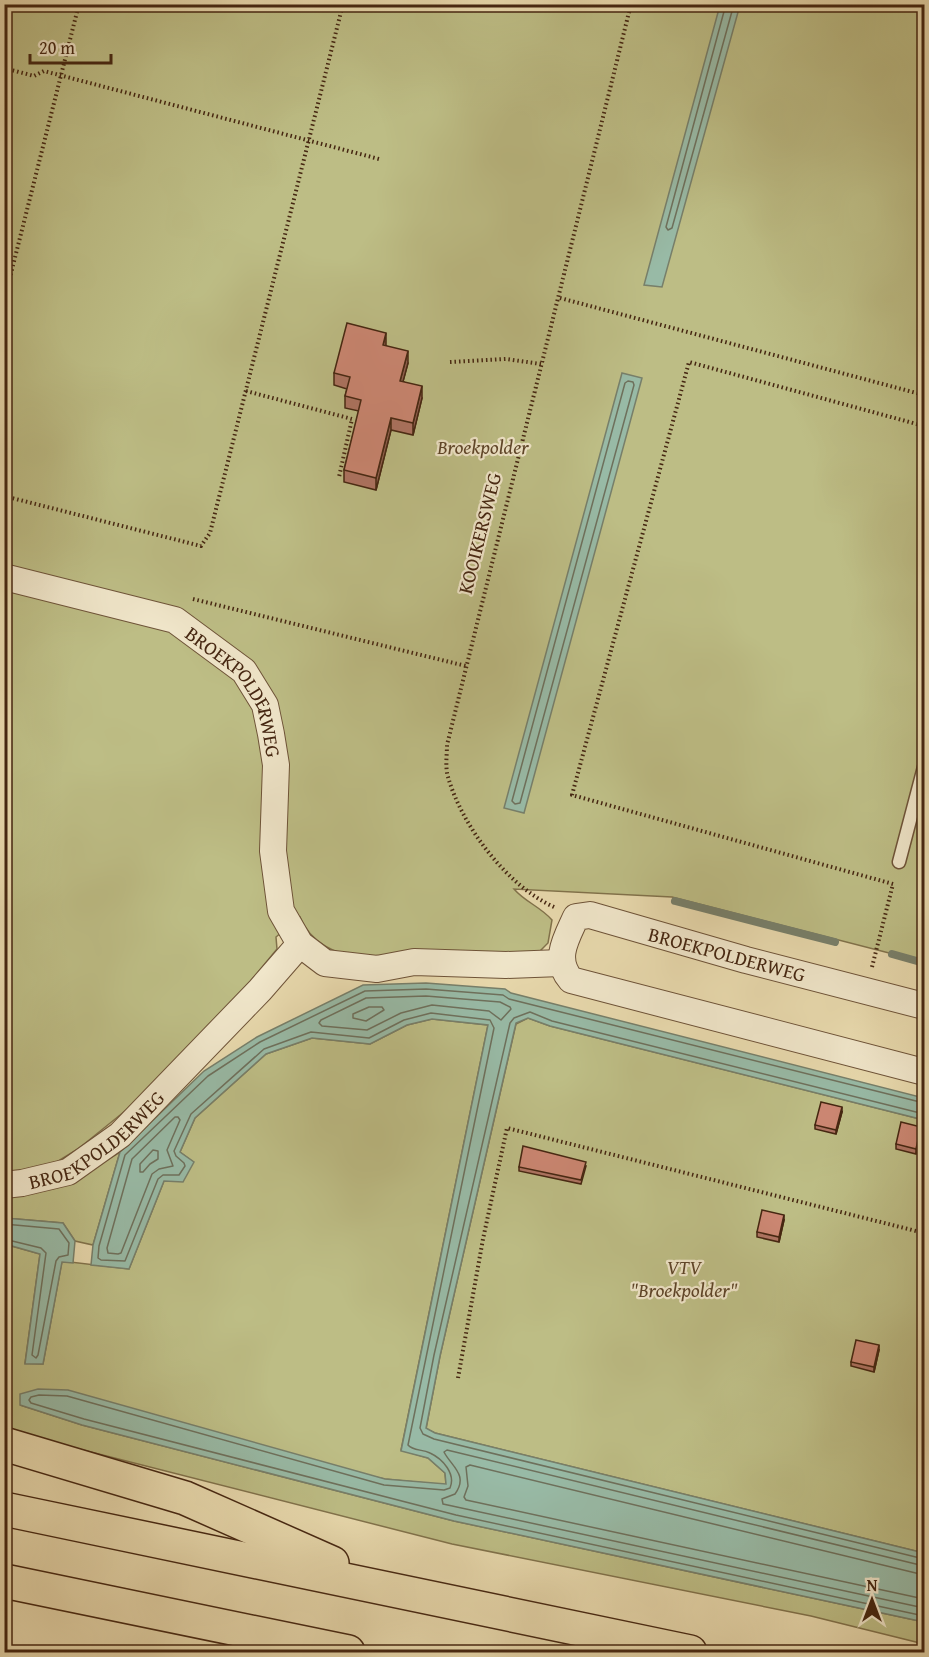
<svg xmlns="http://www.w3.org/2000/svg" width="929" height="1657" font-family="'Gentium Book Plus',serif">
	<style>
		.green { fill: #bdbd85; stroke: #81724b; stroke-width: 1.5 }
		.water { fill: #98baa6; stroke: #777f6a; stroke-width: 1.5 }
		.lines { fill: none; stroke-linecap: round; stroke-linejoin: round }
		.shore { stroke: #6e705c; stroke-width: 1.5 }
		.stream { stroke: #777f6a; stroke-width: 8 }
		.service-casing { stroke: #6e5338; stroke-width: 15 }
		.minor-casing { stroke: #6e5338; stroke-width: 28 }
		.motorway-casing { stroke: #452611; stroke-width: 36 }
		.path { stroke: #452611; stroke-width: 4; stroke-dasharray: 1.5 3; stroke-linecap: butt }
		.service { stroke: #f0e6ca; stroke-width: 12 }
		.minor { stroke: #f0e6ca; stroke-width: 26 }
		.motorway { stroke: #e8d9ad; stroke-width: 33 }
		.wall { fill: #af7463; stroke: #452611; stroke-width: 1.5 }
		.shaded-wall { fill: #8f5e50; stroke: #452611; stroke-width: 1.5 }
		.building { fill: #cc8773; stroke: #452611; stroke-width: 1.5 }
		.labels { text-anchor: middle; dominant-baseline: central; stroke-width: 4.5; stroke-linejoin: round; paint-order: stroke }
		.park-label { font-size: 20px; font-style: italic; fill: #5d4428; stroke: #f0e6ca }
		.street-label { font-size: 20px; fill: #452611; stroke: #f0e6ca }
	</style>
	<rect width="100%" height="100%" fill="#e8d9ad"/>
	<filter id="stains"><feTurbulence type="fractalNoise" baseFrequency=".00333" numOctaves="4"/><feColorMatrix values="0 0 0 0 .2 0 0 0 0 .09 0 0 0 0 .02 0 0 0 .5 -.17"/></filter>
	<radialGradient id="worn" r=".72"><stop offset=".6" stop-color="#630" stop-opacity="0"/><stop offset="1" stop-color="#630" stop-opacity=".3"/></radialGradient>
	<!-- green -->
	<g class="green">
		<path d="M4 5H924V962L672 897 514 889C525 902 541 907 552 920L548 943 539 952 362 959C336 954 311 944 300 917L276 937 277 949 244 989 130 1107 78 1149 55 1163 5 1176Z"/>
		<polygon points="528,1018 550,1026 924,1120 924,1553 435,1433 426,1429 440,1356 516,1024"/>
		<polygon points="432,1019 488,1025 401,1450 428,1458 445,1473 446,1485 385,1479 20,1405 82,1425 454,1521 924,1622 924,1644 811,1616 452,1544 28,1436 5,1428 4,1244 40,1254 25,1363 43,1364 62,1261 129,1269 164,1181 193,1162 180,1152 195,1118 266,1054 312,1038 370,1044 407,1025"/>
		<polygon points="120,1152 93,1245 75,1241 63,1223 5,1218 5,1194 92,1169"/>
	</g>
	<!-- water -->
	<g class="water">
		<polygon points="720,5 740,5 662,287 644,285"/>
		<polygon points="622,373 642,378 524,813 504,808"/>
		<polygon points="426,983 505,989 511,993 924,1098 924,1120 550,1026 528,1018 516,1023 440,1356 426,1428 435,1433 924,1553 924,1622 454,1521 82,1425 20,1405 20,1394 38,1389 68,1390 385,1479 446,1484 445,1473 428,1458 401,1451 488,1025 432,1019 407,1025 370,1044 312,1038 266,1054 195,1118 180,1152 194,1162 183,1182 164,1181 129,1269 91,1265 93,1245 120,1152 204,1071 257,1037 363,985"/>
		<polygon points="5,1218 63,1223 75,1241 73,1263 62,1262 43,1364 25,1364 40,1254 5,1244"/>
	</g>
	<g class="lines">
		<!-- shore -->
		<g class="shore">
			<polyline points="726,4 666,227 668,230 672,228 734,4"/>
			<polygon points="628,381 633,382 634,385 520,803 515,804 512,801 625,383"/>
			<polygon points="426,996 500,1002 510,1007 511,1009 501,1020 489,1011 432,1005 401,1013 367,1030 322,1026 319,1023 321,1020 366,998"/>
			<polygon points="369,1007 382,1007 384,1010 366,1021 353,1018 353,1014"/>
			<path d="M924 1103 509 999 503 995 426 989 365 991 260 1042 208 1076 125 1155 99 1246 98 1258 101 1260 125 1261 158 1179 163 1175H179L185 1166 184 1163 176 1156 174 1151 191 1114 264 1049 311 1032 369 1038 404 1020 431 1013 490 1020 494 1028 408 1445C413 1451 422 1449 430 1453 443 1459 456 1474 450 1488L444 1490 384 1485 67 1396 39 1395 31 1397 29 1400 31 1403 84 1419 456 1515 924 1616"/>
			<polyline points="924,1114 552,1021 530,1012 514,1018 510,1023 434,1355 420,1428 423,1434 434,1439 924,1559"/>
			<polygon points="175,1117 178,1117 180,1120 167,1150 173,1166 159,1169 152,1174 121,1253 118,1254 108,1253 107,1248 132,1159"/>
			<polygon points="153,1150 158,1151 158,1159 150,1164 143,1172 140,1172 140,1164"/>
			<polyline points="4,1224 59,1229 69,1243 68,1255 59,1257 56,1261 38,1355 36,1358 32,1355 46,1253 41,1248 4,1239"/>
			<path d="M924 1566 447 1450 444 1452C451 1466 469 1475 455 1494L442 1499 443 1504 924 1608"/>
			<polyline points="924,1575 470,1465 466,1467 468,1486 464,1497 466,1500 924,1599"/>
		</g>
		<!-- stream -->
		<g class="stream">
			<polyline points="675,901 835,942"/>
			<polyline points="892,954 924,963"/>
		</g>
		<!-- service casing -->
		<g class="service-casing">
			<polyline id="service" points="899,862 924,767"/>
		</g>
		<!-- minor casing -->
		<g class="minor-casing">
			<g id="minor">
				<path id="s1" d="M4 577 175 620 244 671 265 705 271 734 276 765 273 851 281 911 300 944 325 963 377 969 414 962 506 965 561 963"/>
				<path d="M924 1006 746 960 590 915 576 917C566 939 553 959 571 980L924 1072"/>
				<path id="s2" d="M4 1185 22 1183 68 1172 120 1135 260 990 300 944"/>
			</g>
		</g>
		<!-- motorway casing -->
		<g class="motorway-casing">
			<g id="motorway">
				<polyline points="4,1444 185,1498 332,1563"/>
				<polyline points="4,1509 690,1652"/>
				<polyline points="4,1581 348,1652"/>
			</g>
		</g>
		<!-- path -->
		<g class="path">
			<polyline points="4,68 34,76 44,71 379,159"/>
			<polyline points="560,298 924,395"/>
			<polyline points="4,301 79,4"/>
			<polyline points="450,362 506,359 541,364"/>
			<polyline points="246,391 352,419 339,477"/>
			<polyline points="4,496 201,546 210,533 343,4"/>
			<polyline points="193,599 466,666"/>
			<polyline points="893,884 572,795 689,362 924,426"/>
			<path d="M554 907C507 886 462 826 448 777 445 767 447 755 447 745 508 498 570 251 631 4"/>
			<polyline points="872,967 893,884"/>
			<polyline points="458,1378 483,1239 507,1128 924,1233"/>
		</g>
		<!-- service -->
		<use href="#service" class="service"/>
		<!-- minor -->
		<use href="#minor" class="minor"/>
		<!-- motorway -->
		<use href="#motorway" class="motorway"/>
	</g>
	<!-- wall -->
	<g class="wall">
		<polygon points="385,345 408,363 403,381 422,398 413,435 391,430 376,490 344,482 344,470 359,411 345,408 345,396 347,389 334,385 334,373"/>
		<polygon points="842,1112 836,1134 815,1129 815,1125"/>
		<polygon points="921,1131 916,1154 896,1149 896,1144"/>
		<polygon points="586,1166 581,1184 519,1171 519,1167"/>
		<polygon points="784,1220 779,1242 757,1237 757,1232"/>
		<polygon points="879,1350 874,1372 851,1366 851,1362"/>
	</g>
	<!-- shaded-wall -->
	<g class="shaded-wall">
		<polygon points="386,333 386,345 383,357 383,345"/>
		<polygon points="408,351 408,363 400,393 400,381"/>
		<polygon points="422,386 422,398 413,435 413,423"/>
		<polygon points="391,418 391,430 376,490 376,478"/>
		<polygon points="842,1107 842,1112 836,1134 836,1130"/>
		<polygon points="921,1127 921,1131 916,1154 916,1149"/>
		<polygon points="784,1215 784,1220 779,1242 779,1237"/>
		<polygon points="879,1345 879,1350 874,1372 874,1367"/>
	</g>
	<!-- building -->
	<g class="building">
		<polygon points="347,323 386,333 383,345 408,351 400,381 422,386 413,423 391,418 376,478 344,470 361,400 345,396 350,377 334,373"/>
		<polygon points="821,1102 842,1107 836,1130 815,1125"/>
		<polygon points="901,1122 921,1127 916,1149 896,1144"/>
		<polygon points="523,1146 586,1162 581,1180 519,1167"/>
		<polygon points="762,1210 784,1215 779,1237 757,1232"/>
		<polygon points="856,1340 879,1345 874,1367 851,1362"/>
	</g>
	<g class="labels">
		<!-- park labels -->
		<g class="park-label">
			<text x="483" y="446">Broekpolder</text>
			<text x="684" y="1266">VTV<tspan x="684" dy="23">"Broekpolder"</tspan></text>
		</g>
		<!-- street labels -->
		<g class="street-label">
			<text transform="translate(479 533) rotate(-76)">KOOIKERSWEG</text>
			<text stroke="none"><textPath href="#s1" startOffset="274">BROEKPOLDERWEG</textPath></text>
			<text transform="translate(727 954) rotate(15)">BROEKPOLDERWEG</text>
			<text stroke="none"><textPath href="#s2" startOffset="106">BROEKPOLDERWEG</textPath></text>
		</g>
	</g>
	<!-- margin -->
	<rect width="929" height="1657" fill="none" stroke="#e8d9ad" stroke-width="24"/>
	<rect x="6" y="6" width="917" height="1645" fill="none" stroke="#452611" stroke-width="3"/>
	<rect x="12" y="12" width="905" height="1633" fill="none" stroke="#452611" stroke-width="1.5"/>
	<!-- north arrow -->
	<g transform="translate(872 1600)" stroke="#f0e6ca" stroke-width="4.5" paint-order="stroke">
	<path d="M0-4.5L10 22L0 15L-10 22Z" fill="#452611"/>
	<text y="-9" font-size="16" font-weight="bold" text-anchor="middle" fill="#452611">N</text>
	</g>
	<!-- scale -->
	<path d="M30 54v9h81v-9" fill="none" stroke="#452611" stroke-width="3"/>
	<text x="39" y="54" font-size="18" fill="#452611" stroke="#f0e6ca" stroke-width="4.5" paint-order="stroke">20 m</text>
	<rect width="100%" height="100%" filter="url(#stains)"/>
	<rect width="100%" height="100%" fill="url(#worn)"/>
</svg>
